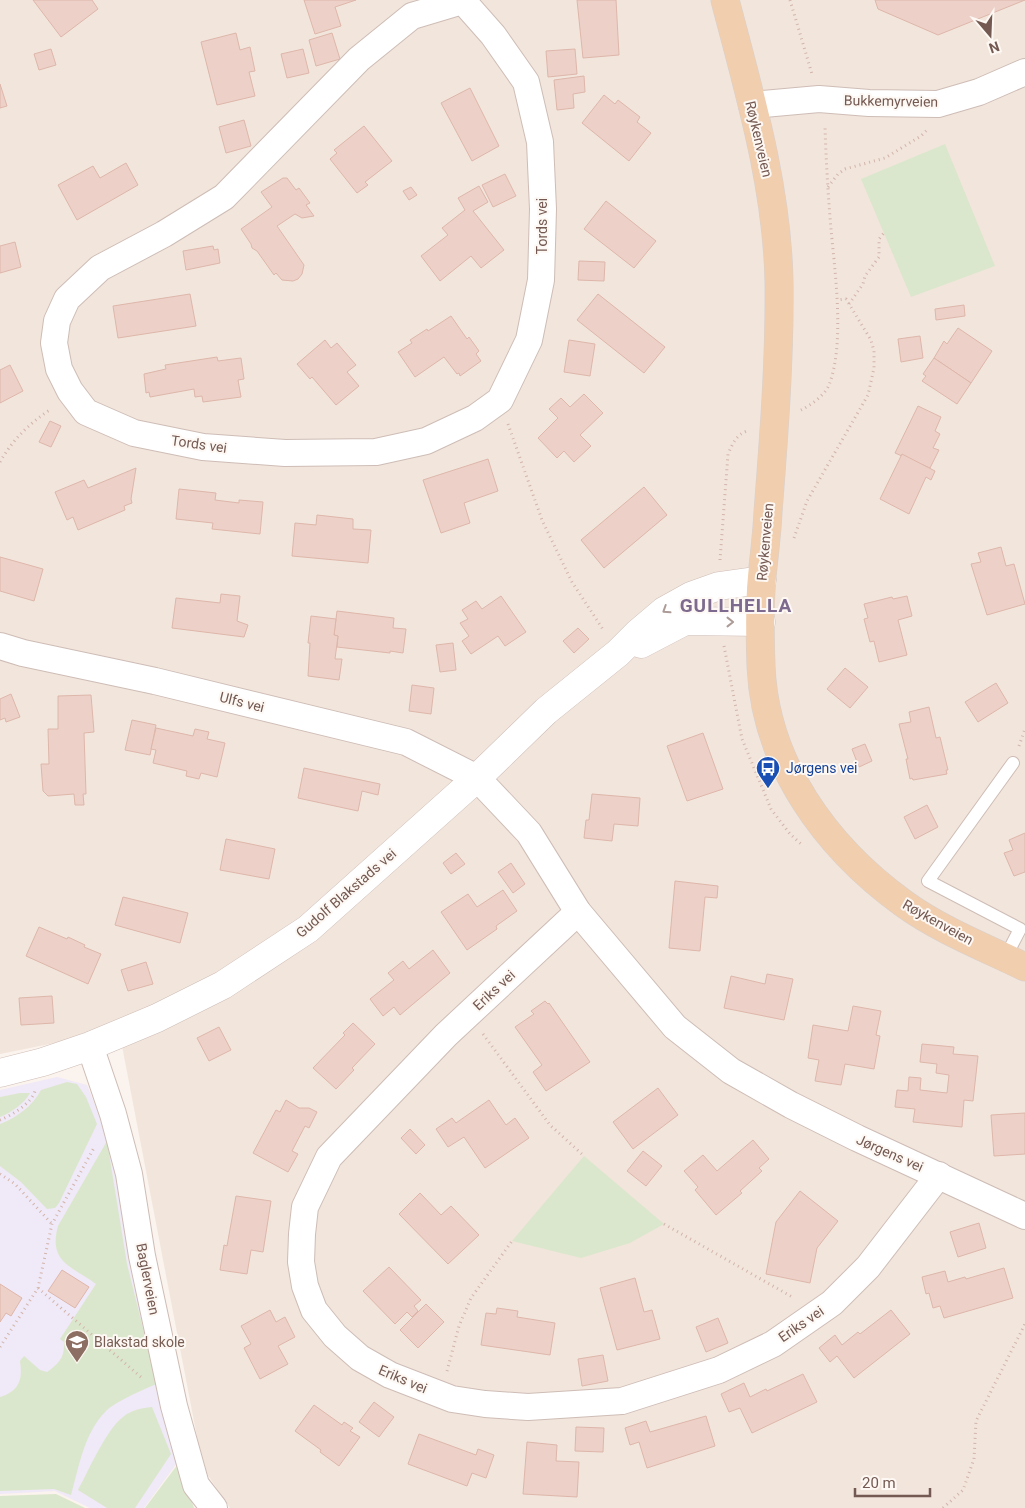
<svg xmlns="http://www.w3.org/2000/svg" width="1025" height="1508" font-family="Roboto,sans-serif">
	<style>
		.residential { fill: #f2e5dc }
		.education { fill: #f0e9f7 }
		.green { fill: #dbe7cc }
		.building { fill: #edd1c8; stroke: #deb6aa }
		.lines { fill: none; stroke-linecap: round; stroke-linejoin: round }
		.service-casing { stroke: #cebdb6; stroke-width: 14 }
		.minor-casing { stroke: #cebdb6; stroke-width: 28 }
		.tertiary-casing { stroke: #cebdb6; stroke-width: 29 }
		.primary-casing { stroke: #d8d1cf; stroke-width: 29 }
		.path { stroke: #d2b4aa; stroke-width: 3; stroke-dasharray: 1 4; stroke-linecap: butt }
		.service { stroke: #fff; stroke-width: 12 }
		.minor { stroke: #fff; stroke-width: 26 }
		.tertiary { stroke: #fff; stroke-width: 28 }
		.primary { stroke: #f0ceae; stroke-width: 28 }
		.oneway { stroke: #ac9b97 }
		.labels { text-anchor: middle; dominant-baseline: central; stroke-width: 4; stroke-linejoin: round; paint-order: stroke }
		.street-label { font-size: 14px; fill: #745952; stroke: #fdf8f3 }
		.transit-label { font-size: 14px; fill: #164399; stroke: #fdf8f3; text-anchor: start }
		.education-label { font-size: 14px; fill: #785e54; stroke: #fdf8f3; text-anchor: start }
		.district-label { font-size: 19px; font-weight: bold; letter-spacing: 1px; fill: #7d6a8e; stroke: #fdf8f3 }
	</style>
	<rect width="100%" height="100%" fill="#fbf3ed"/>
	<!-- residential -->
	<polygon class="residential" points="0,0 1025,0 1025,1508 230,1508 203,1468 119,1030 0,1054"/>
	<!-- education -->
	<polygon class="education" points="57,1077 87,1085 115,1154 129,1263 177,1463 144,1508 90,1508 55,1491 0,1494 0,1090"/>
	<!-- green -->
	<g class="green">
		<polygon points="945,144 995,266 911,297 861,179"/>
		<path d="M67 1082 77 1084 86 1097 97 1124 59 1203 55 1208 47 1209 21 1182 0 1166V1124C16 1118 33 1106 41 1090Z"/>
		<path d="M20 1093H30C24 1104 12 1112 0 1117V1097Z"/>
		<path d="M107 1141 127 1264 157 1384C146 1388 113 1403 106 1411 84 1433 79 1467 71 1495L54 1489 0 1491V1397C19 1391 23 1380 20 1361L24 1356 40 1370 47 1372C59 1364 65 1357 64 1342L60 1339 96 1284C72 1266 48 1263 58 1226Z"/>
		<polygon points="584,1156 664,1224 630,1243 581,1258 512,1241"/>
		<path d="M152 1407 171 1454 135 1508H107L78 1490C89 1470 106 1430 123 1417 131 1410 142 1408 152 1407Z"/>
		<polygon points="178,1464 194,1508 145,1508"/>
		<polygon points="56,1494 85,1508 0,1508 0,1496"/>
	</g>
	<!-- building -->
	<g class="building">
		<polygon points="33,0 92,0 98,9 61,37"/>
		<polygon points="304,0 356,0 335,7 341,26 315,34"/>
		<polygon points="577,0 616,0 619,55 583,58"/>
		<polygon points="875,0 1025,0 938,35 878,9"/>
		<polygon points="236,33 240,50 250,47 255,71 249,72 255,96 217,105 201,42"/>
		<polygon points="332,33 340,59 316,66 309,40"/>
		<polygon points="51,49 56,65 39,70 34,54"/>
		<polygon points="303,49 309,73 287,78 281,54"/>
		<polygon points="575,49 577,74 548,77 546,51"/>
		<polygon points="584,76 585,92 573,94 574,108 557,110 554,80"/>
		<polygon points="0,84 7,106 0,108"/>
		<polygon points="470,88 499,146 472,161 441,103"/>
		<polygon points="604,95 615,104 618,100 640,117 637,122 651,133 629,161 582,123"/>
		<polygon points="244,120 251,146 226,153 219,127"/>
		<polygon points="364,126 392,161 365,182 368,185 357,193 330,159 337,153 334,150"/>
		<polygon points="126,163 138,185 77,220 58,185 93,166 100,178"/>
		<polygon points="505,174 516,196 493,207 482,185"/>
		<polygon points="283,178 287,178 296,190 299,188 310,203 306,205 314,216 302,218 295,214 277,226 304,265 302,274 298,279 293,281 282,280 276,273 274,275 257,251 252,248 251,244 241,229 272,207 261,192"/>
		<polygon points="479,186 488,202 473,211 504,250 481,268 471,256 440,281 421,256 448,235 442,228 465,210 458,198"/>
		<polygon points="411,187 417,195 409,200 403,191"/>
		<polygon points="606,201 656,241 634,268 584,229"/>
		<polygon points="15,242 21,267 0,273 0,246"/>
		<polygon points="213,246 214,250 218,249 220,263 186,270 183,251"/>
		<polygon points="579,261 605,262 604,281 578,280"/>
		<polygon points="190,294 196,326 118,338 113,306"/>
		<polygon points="598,294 665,347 644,373 577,320"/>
		<polygon points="964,305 965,316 936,320 935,309"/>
		<polygon points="451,316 467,339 469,337 479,351 476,354 481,361 460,376 459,373 457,374 444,357 415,377 398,352 412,343 410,340 427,329 428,331"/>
		<polygon points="958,328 992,351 971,383 934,358 944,341 947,344"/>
		<polygon points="920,336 923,358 901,362 898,339"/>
		<polygon points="325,340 331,348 337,343 356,365 347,372 359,386 336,405 312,377 310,379 297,364"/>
		<polygon points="569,340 595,344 590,376 564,372"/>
		<polygon points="217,357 218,361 241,358 244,379 238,380 241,397 203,402 202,396 195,397 194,389 150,397 149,392 146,393 144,374 166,369 165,365"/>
		<polygon points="934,358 971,383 957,404 922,381 926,376 923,374"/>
		<polygon points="10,365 23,391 0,403 0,370"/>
		<polygon points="584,394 603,413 580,435 591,446 574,462 564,451 557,458 538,438 558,418 549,409 561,398 570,407"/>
		<polygon points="918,406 941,417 935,431 940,434 933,448 939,450 930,468 895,453"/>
		<polygon points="50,421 61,426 51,447 39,442"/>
		<polygon points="902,454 935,471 931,480 926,477 909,514 880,499"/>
		<polygon points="488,459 498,491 464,503 470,523 441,533 423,480"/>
		<polygon points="136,468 131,499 132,503 124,506 125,510 78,530 73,517 67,520 55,492 84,480 88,488"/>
		<polygon points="644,487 667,515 604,568 581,540"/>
		<polygon points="179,489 216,493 215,500 239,503 239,500 263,502 260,534 212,529 213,523 176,519"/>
		<polygon points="317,515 353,519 353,529 371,530 368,563 292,556 295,523 316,525"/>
		<polygon points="1001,547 1006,566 1014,564 1025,604 987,615 971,564 981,562 978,553"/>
		<polygon points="0,557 43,569 34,601 0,591"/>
		<polygon points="221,594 240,596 237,621 248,625 244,637 172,628 176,598 220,603"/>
		<polygon points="501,596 526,632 505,646 498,636 471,654 462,641 469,636 460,623 468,619 462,610 476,601 482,609"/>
		<polygon points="907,596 912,616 898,620 907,655 879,662 874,641 870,642 864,619 868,618 864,604 892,597 893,599"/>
		<polygon points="337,611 394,618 393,628 406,629 403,653 390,651 390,653 337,647 338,636 334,635"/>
		<polygon points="311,616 336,619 334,635 338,636 335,659 342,659 339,680 308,676 310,643 308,643"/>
		<polygon points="578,628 589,639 574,653 563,641"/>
		<polygon points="453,643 456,670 440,672 436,645"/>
		<polygon points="845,668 868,687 850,708 827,689"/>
		<polygon points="996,683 1008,703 978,722 965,702"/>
		<polygon points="412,685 434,688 431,714 409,711"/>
		<polygon points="11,694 20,717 6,722 5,718 0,720 0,699"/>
		<polygon points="91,695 94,732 84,733 86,794 83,794 84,805 75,805 74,794 48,796 43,791 41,764 49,764 48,729 58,729 58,696"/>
		<polygon points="929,707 936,738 940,737 948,770 946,770 947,774 913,780 912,778 910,779 906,759 908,759 899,724 911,722 909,712"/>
		<polygon points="132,720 156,725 150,755 125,750"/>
		<polygon points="156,728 193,736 195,729 209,732 207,739 225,743 217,777 201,773 199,779 186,776 187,771 153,763 156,750 151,749"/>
		<polygon points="703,733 723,789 687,801 667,746"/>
		<polygon points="865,744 872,761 859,767 852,749"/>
		<polygon points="304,768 380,784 378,795 362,791 358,811 298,798"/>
		<polygon points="592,794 640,798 638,826 614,824 612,841 584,838 586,820 589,820"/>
		<polygon points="927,805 938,827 915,839 904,817"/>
		<polygon points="1025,833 1025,872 1014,876 1004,853 1013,850 1009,840"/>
		<polygon points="226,839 275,849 269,879 220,870"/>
		<polygon points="456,853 465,864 451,874 443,863"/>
		<polygon points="511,863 525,884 513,893 498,872"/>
		<polygon points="675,881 718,886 717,898 705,897 700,951 669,948"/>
		<polygon points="503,890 517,911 496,926 497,929 467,950 441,912 468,894 477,907"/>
		<polygon points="123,897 188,913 180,943 115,925"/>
		<polygon points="39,927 67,939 68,937 85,945 84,947 101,954 88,984 26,956"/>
		<polygon points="433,950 450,973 400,1015 394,1007 383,1016 370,999 394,980 388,973 403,961 409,969"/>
		<polygon points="146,962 153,984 128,991 121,970"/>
		<polygon points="767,974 793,979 784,1020 724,1008 731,976 765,984"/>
		<polygon points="52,996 54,1023 21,1025 19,998"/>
		<polygon points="545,1001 548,1004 549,1003 590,1062 546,1091 533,1072 542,1065 515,1027 534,1014 531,1011"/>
		<polygon points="853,1006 881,1011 876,1035 880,1036 874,1069 845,1064 841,1085 815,1081 819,1060 808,1058 813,1025 848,1031"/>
		<polygon points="353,1023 375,1044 352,1068 354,1070 336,1089 313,1068 345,1035 343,1033"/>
		<polygon points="219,1027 231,1050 209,1061 197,1038"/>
		<polygon points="922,1044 954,1047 953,1054 978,1056 973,1101 964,1100 962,1127 913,1122 915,1109 895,1107 897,1090 908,1091 909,1077 921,1078 920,1090 947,1093 949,1075 936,1073 937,1064 920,1062"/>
		<polygon points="658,1088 678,1115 633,1149 613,1122"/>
		<polygon points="286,1100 299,1108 309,1108 317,1112 309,1128 305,1126 292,1151 298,1154 288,1172 253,1153 276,1110 280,1112"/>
		<polygon points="489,1100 506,1125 515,1118 529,1138 485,1168 464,1137 448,1147 436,1129 452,1118 456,1123"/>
		<polygon points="1025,1113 1025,1154 994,1156 991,1115"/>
		<polygon points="410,1129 425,1145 416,1154 401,1138"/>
		<polygon points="753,1140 769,1159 759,1168 762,1171 740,1191 742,1193 716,1215 695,1190 698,1187 684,1171 703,1155 717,1171"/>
		<polygon points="643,1151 662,1166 646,1186 627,1171"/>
		<polygon points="800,1191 838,1221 817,1248 810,1283 766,1274 776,1222"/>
		<polygon points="420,1193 441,1215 451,1206 479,1235 448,1264 399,1214"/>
		<polygon points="236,1196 271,1201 263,1252 251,1250 247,1274 220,1270 224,1245 227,1246"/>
		<polygon points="979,1223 986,1248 958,1257 950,1232"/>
		<polygon points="389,1267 421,1300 414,1306 418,1311 412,1317 407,1312 395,1324 363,1291"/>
		<polygon points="1004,1268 1013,1298 944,1318 940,1306 933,1308 929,1293 926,1294 922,1277 945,1271 948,1282 965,1277 966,1279"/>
		<polygon points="62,1270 89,1287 75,1308 48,1291"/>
		<polygon points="635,1278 644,1312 652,1310 660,1339 617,1350 600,1288"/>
		<polygon points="0,1284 22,1298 11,1316 6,1313 0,1322"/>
		<polygon points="426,1304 444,1322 418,1348 400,1330"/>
		<polygon points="497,1308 518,1311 517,1317 555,1323 550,1355 481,1345 486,1313 496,1314"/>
		<polygon points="270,1310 276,1322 285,1317 295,1337 278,1346 288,1364 260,1379 244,1348 251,1344 241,1326"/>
		<polygon points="891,1310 910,1334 854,1378 837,1356 830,1362 819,1348 835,1335 842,1345 858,1332 860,1334"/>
		<polygon points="718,1318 728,1343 706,1352 696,1327"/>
		<polygon points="603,1355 608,1381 582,1386 578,1359"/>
		<polygon points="803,1374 817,1402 752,1433 740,1408 729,1412 721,1394 744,1383 750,1397 766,1389 767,1391"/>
		<polygon points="374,1402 394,1417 379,1437 359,1422"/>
		<polygon points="314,1405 342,1425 344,1422 353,1428 350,1431 360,1437 339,1466 320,1452 321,1450 295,1431"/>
		<polygon points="706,1416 715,1446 647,1468 639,1442 630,1445 625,1428 646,1421 650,1432"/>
		<polygon points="576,1427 604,1428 603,1452 575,1451"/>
		<polygon points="419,1434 476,1455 478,1449 494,1455 486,1478 472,1473 467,1486 408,1464"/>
		<polygon points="527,1442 557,1445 556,1461 579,1462 577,1497 523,1494"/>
	</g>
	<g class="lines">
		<!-- service casing -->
		<g class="service-casing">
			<polyline id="service" points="1005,958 1020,929 928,881 1013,763"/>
		</g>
		<!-- minor casing -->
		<g class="minor-casing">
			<g id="minor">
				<polyline points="462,1 412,16 359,59 224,197 164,234 100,268 67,299 57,321 54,343 59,369 70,391 86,412 134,433 203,447 285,453 376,452 426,441 475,418 500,400 529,340 541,280 543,209 540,142 526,82 493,35 462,0"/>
				<polyline points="752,105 819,99 869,103 938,104 979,92 1025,72"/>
				<polyline points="0,646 23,653 155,681 406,742 477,778 529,833 578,912 675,1027 731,1071 791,1105 857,1138 1025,1216"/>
				<polyline points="578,912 446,1035 329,1157 305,1207 302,1234 301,1262 305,1286 314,1310 335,1336 360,1358 390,1375 452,1399 485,1404 528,1407 622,1401 719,1370 773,1344 832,1303 868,1267 939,1175"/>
				<polyline points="90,1046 113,1114 129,1174 142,1256 174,1406 196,1485 214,1508"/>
			</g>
		</g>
		<!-- tertiary casing -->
		<g class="tertiary-casing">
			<g id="tertiary">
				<polyline points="641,644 685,621 761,622"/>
				<polyline points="0,1073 43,1062 90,1046 157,1018 223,985 308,929 477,778 546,711 618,653 638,633 664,611 691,596 719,586 762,580"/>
			</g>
		</g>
		<!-- primary casing -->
		<g class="primary-casing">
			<path id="primary" d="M725 0C749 92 777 185 779 281 780 357 774 435 768 512 767 534 764 556 762 577 759 606 760 637 761 666 765 764 826 847 903 903 940 930 984 947 1025 967"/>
		</g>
		<!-- path -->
		<g class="path">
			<polyline points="790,0 812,74"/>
			<polyline points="828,187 838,174 845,169 885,158 921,136 928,129"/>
			<polyline points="849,304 863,284 865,276 879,257 879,239 884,233"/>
			<path d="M801 410C811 405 824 396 829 385 845 344 835 273 831 229 828 194 826 160 825 126"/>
			<polyline points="508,424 542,520 572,582 604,631"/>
			<path d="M0 462C13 439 30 423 51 409"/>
			<polyline points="794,538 807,501 868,395 874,368 874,351 871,340 846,299 837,300"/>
			<path d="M720 560 728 454C733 443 736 435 747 431"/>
			<polyline points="724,646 742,739 771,809 790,834 801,844"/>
			<polyline points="1019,746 1025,729"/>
			<polyline points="483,1034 550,1125 584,1156"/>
			<path d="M0 1120C12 1115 31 1104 35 1091"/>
			<polyline points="0,1174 15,1184 52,1224"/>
			<polyline points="664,1224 794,1298"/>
			<polyline points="38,1288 142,1378"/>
			<polyline points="0,1347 38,1288 52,1224 95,1146"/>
			<polyline points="447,1371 459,1326 471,1298 512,1241"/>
			<polyline points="943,1508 963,1490 974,1459 976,1421 1025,1324"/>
		</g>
		<!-- service -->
		<use href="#service" class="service"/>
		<!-- minor -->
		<use href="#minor" class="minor"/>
		<!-- tertiary -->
		<use href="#tertiary" class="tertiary"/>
		<!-- primary -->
		<use href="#primary" class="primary"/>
	</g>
	<!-- one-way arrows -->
	<defs><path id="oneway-chevron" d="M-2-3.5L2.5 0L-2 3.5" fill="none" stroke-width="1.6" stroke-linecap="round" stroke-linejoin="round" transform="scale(1.25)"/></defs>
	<g class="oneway">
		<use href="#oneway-chevron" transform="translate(666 610) rotate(147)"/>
		<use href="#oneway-chevron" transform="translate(730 622)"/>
	</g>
	<!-- icons -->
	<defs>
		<g id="bus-pin" transform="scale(1.25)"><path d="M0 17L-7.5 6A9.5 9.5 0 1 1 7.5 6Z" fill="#1a4fb4" stroke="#fdf8f3"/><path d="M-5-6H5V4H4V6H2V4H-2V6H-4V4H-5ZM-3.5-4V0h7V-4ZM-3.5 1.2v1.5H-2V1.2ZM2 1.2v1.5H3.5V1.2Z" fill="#fff"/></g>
		<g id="school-pin" transform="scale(1.25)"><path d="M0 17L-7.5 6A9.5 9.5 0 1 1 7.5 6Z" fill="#8d6e63" stroke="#fdf8f3"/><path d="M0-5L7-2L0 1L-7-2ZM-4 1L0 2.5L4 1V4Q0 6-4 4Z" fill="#fff"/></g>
	</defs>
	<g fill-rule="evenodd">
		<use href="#bus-pin" x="768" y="768"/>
		<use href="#school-pin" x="77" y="1342"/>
	</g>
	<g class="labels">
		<!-- street labels -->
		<g class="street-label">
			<text transform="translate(891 101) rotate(1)">Bukkemyrveien</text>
			<text transform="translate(759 139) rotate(77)">Røykenveien</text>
			<text transform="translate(542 226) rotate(-90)">Tords vei</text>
			<text transform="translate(199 444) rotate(8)">Tords vei</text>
			<text transform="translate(765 542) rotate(-85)">Røykenveien</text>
			<text transform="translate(242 702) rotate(14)">Ulfs vei</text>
			<text transform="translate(346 893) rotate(-41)">Gudolf Blakstads vei</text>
			<text transform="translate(938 922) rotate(29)">Røykenveien</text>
			<text transform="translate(494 990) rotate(-43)">Eriks vei</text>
			<text transform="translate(890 1153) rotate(24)">Jørgens vei</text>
			<text transform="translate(148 1279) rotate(79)">Baglerveien</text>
			<text transform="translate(801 1324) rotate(-35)">Eriks vei</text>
			<text transform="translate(403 1379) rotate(23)">Eriks vei</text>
		</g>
		<!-- transit labels -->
		<g class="transit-label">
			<text x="786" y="768">Jørgens vei</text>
		</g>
		<!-- education labels -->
		<g class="education-label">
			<text x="94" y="1342">Blakstad skole</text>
		</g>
		<!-- district labels -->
		<g class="district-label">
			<text x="736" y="605">GULLHELLA</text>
		</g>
	</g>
	<!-- north arrow -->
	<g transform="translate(990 35) rotate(161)" stroke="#fdf8f3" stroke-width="4" paint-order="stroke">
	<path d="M0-4L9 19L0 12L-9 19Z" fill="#745952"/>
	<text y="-8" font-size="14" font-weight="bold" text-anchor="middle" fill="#745952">N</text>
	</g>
	<!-- scale -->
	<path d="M855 1488v8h75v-8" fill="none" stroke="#745952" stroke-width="2.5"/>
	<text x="862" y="1488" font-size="15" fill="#745952" stroke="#fdf8f3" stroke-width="4" paint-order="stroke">20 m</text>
</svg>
